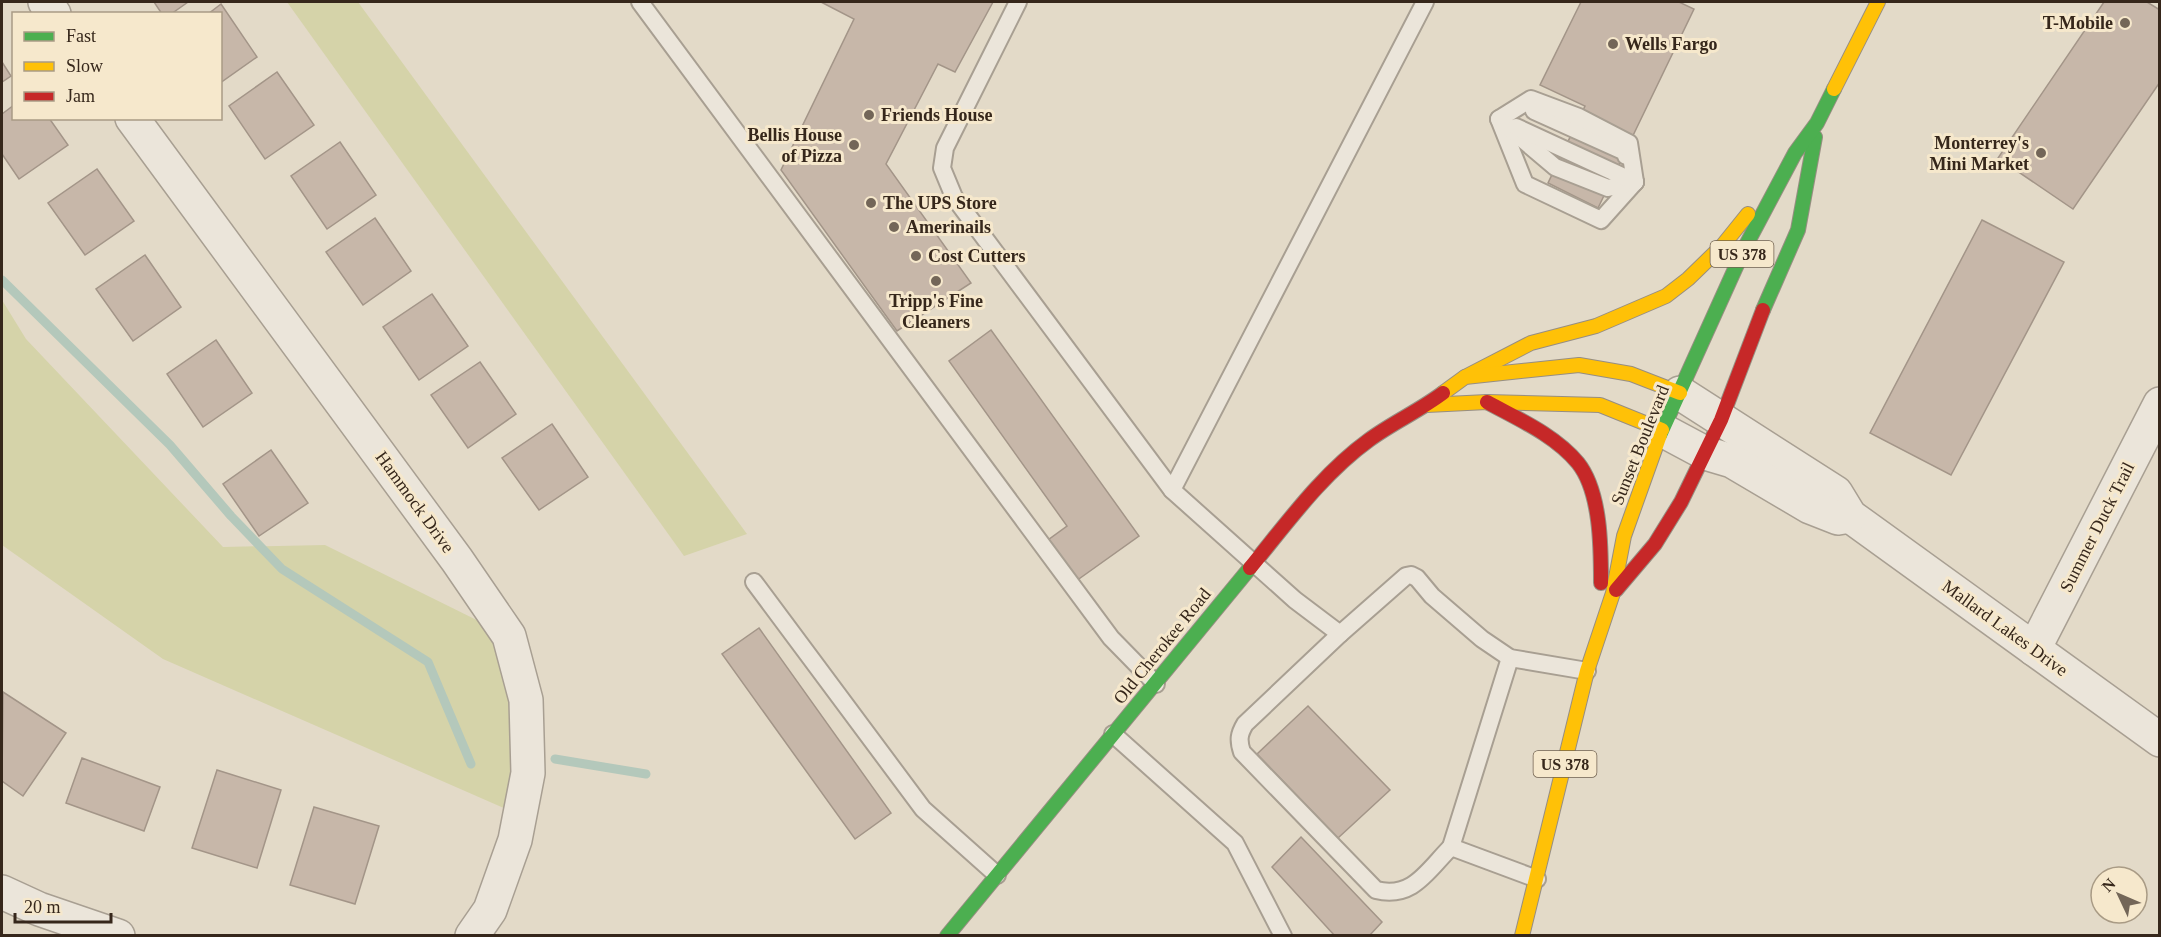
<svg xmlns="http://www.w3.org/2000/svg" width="2161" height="937" font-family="'Times New Roman',serif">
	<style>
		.green { fill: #d5d3a9 }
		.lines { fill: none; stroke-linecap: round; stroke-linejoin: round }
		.stream { stroke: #b4c8bb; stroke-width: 9 }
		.building { fill: #c7b7a9; stroke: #a39588; stroke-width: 1.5 }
		.lane-casing { stroke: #a89f92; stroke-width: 20 }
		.street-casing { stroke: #a89f92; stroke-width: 36 }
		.fast-casing { stroke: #978e82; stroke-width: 16 }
		.slow-casing { stroke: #978e82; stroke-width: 16 }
		.jam-casing { stroke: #978e82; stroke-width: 16 }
		.lane { stroke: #ebe5da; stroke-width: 16 }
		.street { stroke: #ebe5da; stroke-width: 33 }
		.fast { stroke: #4caf50; stroke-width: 14 }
		.slow { stroke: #ffc107; stroke-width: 14 }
		.jam { stroke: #c62828; stroke-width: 14 }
		.poi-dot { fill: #736658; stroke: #f6e8cc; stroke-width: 2 }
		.labels { text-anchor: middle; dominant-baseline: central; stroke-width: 6; stroke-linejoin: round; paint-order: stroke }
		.shield { fill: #f6e8cc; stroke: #706150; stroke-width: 1.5 }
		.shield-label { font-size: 16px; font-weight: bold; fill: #36271b }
		.poi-label { font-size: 18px; font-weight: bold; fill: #36271b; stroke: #f6e8cc; text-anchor: start }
		.street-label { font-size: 18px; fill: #36271b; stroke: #f6e8cc }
	</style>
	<rect width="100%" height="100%" fill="#e3dac8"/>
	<!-- green -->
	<g class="green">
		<polygon points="287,2 358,2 747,534 684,556"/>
		<polygon points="2,300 26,339 223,547 325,545 509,636 520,815 163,659 2,545"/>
	</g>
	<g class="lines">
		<!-- stream -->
		<g class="stream">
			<polyline points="2,280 170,445 231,516 282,569 428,662 471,764"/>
			<polyline points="555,759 646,774"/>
		</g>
	</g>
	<!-- building -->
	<g class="building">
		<polygon points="154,2 188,2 171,14 162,14"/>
		<polygon points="821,2 993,2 955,72 938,64 886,164 971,283 897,331 781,170 854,19"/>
		<polygon points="1581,2 1679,2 1694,9 1598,208 1548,183 1585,106 1540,85"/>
		<polygon points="2104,2 2147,2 2160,10 2160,82 2073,209 1998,158"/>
		<polygon points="221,4 257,57 220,83 220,14 208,14"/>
		<polygon points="2,62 11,76 2,82"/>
		<polygon points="277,72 314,125 265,159 229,106"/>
		<polygon points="14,105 14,118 49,118 68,145 19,179 2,154 2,114"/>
		<polygon points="340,142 376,195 327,229 291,176"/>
		<polygon points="97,169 134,221 85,255 48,203"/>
		<polygon points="375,218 411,271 363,305 326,252"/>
		<polygon points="1982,220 2064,262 1951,475 1870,433"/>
		<polygon points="145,255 181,307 133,341 96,289"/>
		<polygon points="432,294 468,346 419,380 383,327"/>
		<polygon points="991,330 1139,536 1076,581 1048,540 1067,526 949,361"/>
		<polygon points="216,340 252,393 203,427 167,374"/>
		<polygon points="480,362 516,414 468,448 431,395"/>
		<polygon points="552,424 588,477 539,510 502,458"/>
		<polygon points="271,450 308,503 259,536 223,484"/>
		<polygon points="759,628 891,813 855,839 722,654"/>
		<polygon points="3,692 66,733 23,796 2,781"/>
		<polygon points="1308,706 1390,790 1338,838 1257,754"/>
		<polygon points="82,758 160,787 144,831 66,803"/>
		<polygon points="217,770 281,790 257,868 192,848"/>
		<polygon points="314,807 379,826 355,904 290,885"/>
		<polygon points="1301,837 1382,922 1369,936 1335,936 1272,867"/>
	</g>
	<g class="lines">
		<!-- lane casing -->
		<g class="lane-casing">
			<g id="lane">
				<polyline points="640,2 1111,638 1156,684"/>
				<polyline points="1018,2 945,148 942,168 954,197 1172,490 1295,600 1340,634 1406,576 1411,575 1417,578 1432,596 1482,639 1510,658 1587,671"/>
				<polyline points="1534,111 1625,152 1626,156"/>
				<polyline points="1499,119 1525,184 1601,220 1635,182"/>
				<polyline points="1499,119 1531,99 1579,117 1629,143 1635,182"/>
				<polyline points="1502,122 1555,167 1608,188 1635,182"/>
				<polyline points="1516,127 1635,182"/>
				<polyline points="1172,490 1425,2"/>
				<polyline points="754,582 923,809 997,875"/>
				<path d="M1340 634 1245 724C1239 734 1238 740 1242 752L1376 890C1413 899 1427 871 1451 847"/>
				<polyline points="1510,658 1451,847 1537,879"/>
				<polyline points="1113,734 1235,843 1283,936"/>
			</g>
		</g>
		<!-- street casing -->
		<g class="street-casing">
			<g id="street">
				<polyline points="45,2 54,14"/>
				<polyline points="132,118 457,560 509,636 526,700 528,773 515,840 490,910 472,936"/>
				<polyline points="1680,393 1836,493 1850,516 2160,740"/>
				<polyline points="1662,430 1705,453 1732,461 1810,507 1838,518 1850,516"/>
				<polyline points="2034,649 2160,404"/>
				<polyline points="2,892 39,909 118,936"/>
			</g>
		</g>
		<!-- fast casing -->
		<g class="fast-casing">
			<g id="fast">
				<polyline points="1763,310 1798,230 1815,137"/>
				<polyline points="1660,435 1744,249 1795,153 1817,123 1834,89"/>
				<polyline points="947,936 1250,568"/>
			</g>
		</g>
		<!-- slow casing -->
		<g class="slow-casing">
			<g id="slow">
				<polyline points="1834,89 1878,2"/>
				<polyline points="1465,377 1531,343 1596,326 1666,296 1688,279 1723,245 1748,214"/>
				<polyline points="1443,393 1465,377 1579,365 1631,374 1680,393"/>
				<polyline points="1427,405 1487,402 1600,405 1662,430"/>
				<polyline points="1522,936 1587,671 1613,593 1624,536 1660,435"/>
			</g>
		</g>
		<!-- jam casing -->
		<g class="jam-casing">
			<g id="jam">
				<path d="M1487 402C1518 419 1555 435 1578 463 1601 492 1601 548 1601 583"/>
				<path d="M1250 568C1287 523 1322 474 1369 440 1392 423 1419 411 1443 393"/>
				<polyline points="1616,590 1655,544 1681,502 1721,420 1763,310"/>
			</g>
		</g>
		<!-- lane -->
		<use href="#lane" class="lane"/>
		<!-- street -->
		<use href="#street" class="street"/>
		<!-- fast -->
		<use href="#fast" class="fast"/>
		<!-- slow -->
		<use href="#slow" class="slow"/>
		<!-- jam -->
		<use href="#jam" class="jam"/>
	</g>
	<!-- markers -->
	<g class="poi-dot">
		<circle cx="2125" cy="23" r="6"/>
		<circle cx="1613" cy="44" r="6"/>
		<circle cx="869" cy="115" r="6"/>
		<circle cx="854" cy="145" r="6"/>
		<circle cx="2041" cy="153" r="6"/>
		<circle cx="871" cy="203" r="6"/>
		<circle cx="894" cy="227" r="6"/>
		<circle cx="916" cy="256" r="6"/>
		<circle cx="936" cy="281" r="6"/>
	</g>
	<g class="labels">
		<!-- shield labels -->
		<g class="shield">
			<rect x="1710.5" y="241" width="63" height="26" rx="4.5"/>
			<rect x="1533.5" y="751" width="63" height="26" rx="4.5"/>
		</g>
		<g class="shield-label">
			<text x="1742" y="254">US 378</text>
			<text x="1565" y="764">US 378</text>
		</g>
		<!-- poi labels -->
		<g class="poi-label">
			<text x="2113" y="23" text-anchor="end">T-Mobile</text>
			<text x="1625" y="44">Wells Fargo</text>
			<text x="881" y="115">Friends House</text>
			<text x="842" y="135" text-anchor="end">Bellis House<tspan x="842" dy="21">of Pizza</tspan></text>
			<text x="2029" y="143" text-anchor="end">Monterrey's<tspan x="2029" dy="21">Mini Market</tspan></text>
			<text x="883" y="203">The UPS Store</text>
			<text x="906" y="227">Amerinails</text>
			<text x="928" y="256">Cost Cutters</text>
			<text x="936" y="301" text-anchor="middle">Tripp's Fine<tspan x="936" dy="21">Cleaners</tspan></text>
		</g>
		<!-- street labels -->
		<g class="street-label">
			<text transform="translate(1640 445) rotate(-68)">Sunset Boulevard</text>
			<text transform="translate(415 502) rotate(54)">Hammock Drive</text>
			<text transform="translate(2097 527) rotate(-63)">Summer Duck Trail</text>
			<text transform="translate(2005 628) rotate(36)">Mallard Lakes Drive</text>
			<text transform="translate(1162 646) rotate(-51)">Old Cherokee Road</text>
		</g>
	</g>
	<!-- border -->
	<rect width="2161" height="937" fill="none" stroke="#36271b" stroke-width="6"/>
	<!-- legend -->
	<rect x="12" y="12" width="210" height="108" fill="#f6e8cc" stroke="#a99b85" stroke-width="1.5"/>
	<rect x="24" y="32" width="30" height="9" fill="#4caf50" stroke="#a99b85" stroke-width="1.5"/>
	<text x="66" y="42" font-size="18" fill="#36271b">Fast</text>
	<rect x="24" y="62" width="30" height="9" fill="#ffc107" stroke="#a99b85" stroke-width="1.5"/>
	<text x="66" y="72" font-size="18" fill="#36271b">Slow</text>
	<rect x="24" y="92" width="30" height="9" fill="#c62828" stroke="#a99b85" stroke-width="1.5"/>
	<text x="66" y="102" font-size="18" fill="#36271b">Jam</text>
	<!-- north arrow -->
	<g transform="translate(2119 895) rotate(314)"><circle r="28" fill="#f6e8cc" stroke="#a99b85" stroke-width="1.5"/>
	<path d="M0-4.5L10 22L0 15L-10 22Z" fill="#736658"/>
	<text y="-9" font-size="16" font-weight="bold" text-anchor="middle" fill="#36271b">N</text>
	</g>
	<!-- scale -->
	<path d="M15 913v9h96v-9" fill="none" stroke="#36271b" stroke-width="3"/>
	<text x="24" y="913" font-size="18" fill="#36271b" stroke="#f6e8cc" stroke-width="4.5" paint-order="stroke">20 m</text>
</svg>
